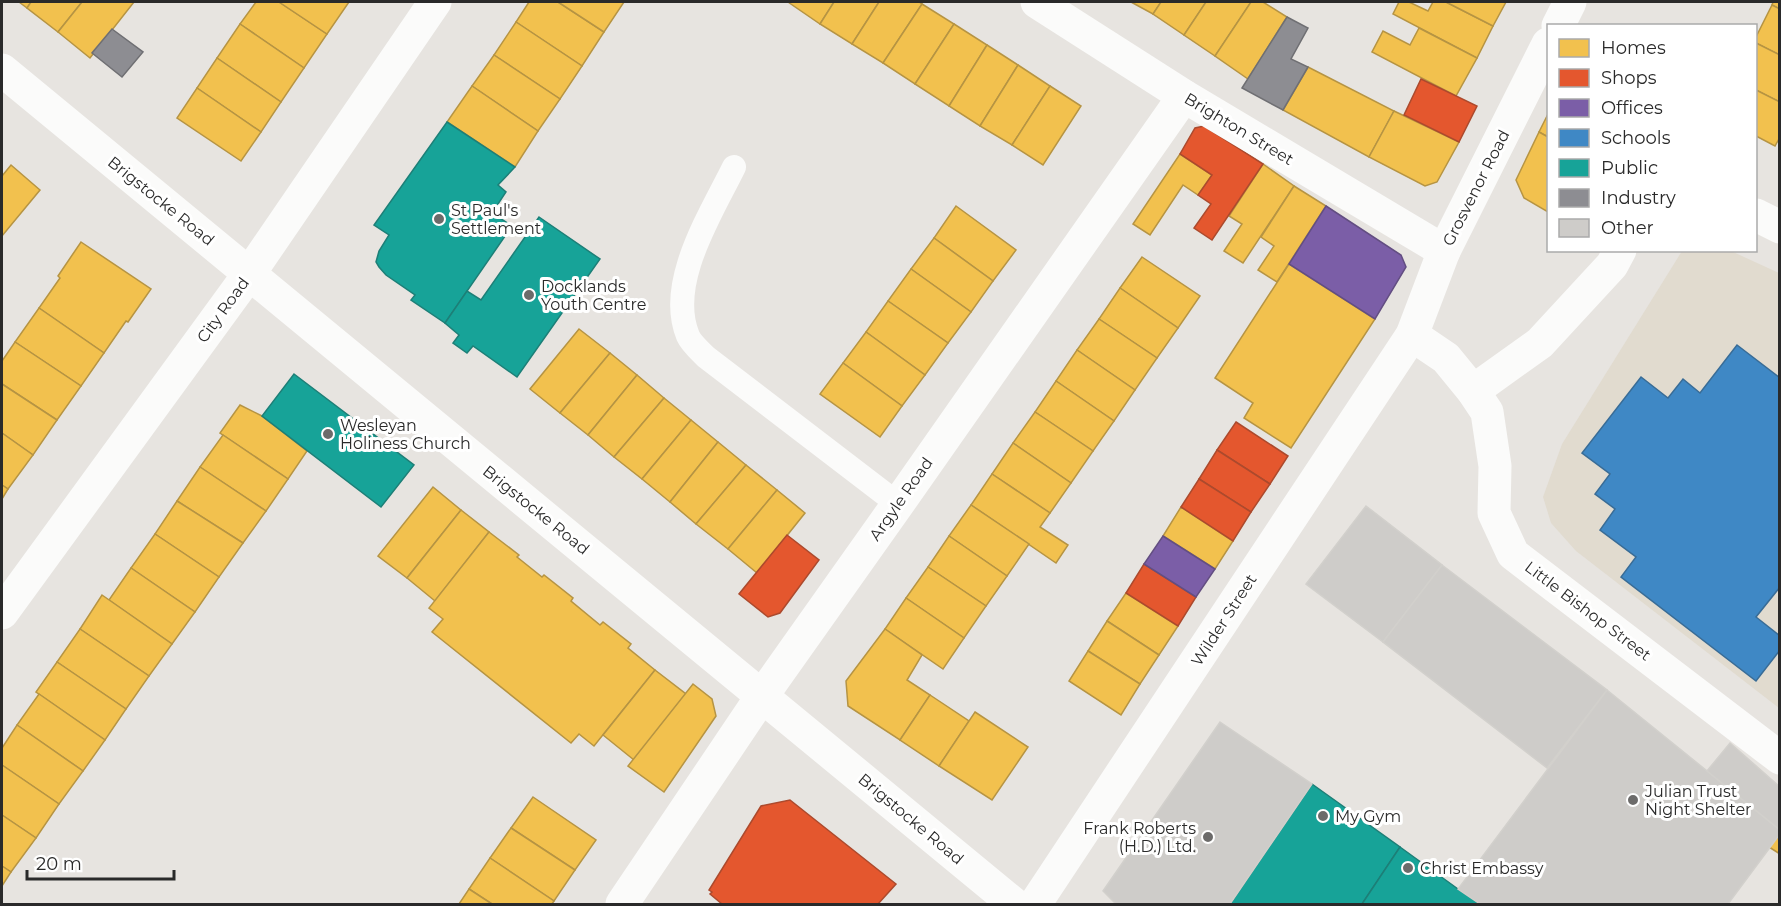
<svg xmlns="http://www.w3.org/2000/svg" width="1781" height="906" font-family="Montserrat,sans-serif">
	<style>
		.education { fill: #e1dbcf }
		.homes { fill: #f2c14e; stroke: #b69443; stroke-width: 1.5 }
		.shops { fill: #e4572e; stroke: #ac4a2d; stroke-width: 1.5 }
		.offices { fill: #7b5ea7; stroke: #634e82; stroke-width: 1.5 }
		.schools { fill: #3f88c5; stroke: #396c96; stroke-width: 1.5 }
		.public { fill: #17a398; stroke: #1d7f77; stroke-width: 1.5 }
		.industry { fill: #8d8d92; stroke: #6f6f73; stroke-width: 1.5 }
		.building { fill: #ceccc9; stroke: #d2d0cc; stroke-width: 1.5 }
		.lines { fill: none; stroke-linecap: round; stroke-linejoin: round }
		.service { stroke: #fbfbfa; stroke-width: 24 }
		.minor { stroke: #fbfbfa; stroke-width: 33 }
		.poi-dot { fill: #6c6b6a; stroke: #fff; stroke-width: 2 }
		.labels { text-anchor: middle; dominant-baseline: central; stroke-width: 6; stroke-linejoin: round; paint-order: stroke }
		.street-label { font-size: 16px; fill: #2a2a2a; stroke: #fff }
		.poi-label { font-size: 16px; fill: #2a2a2a; stroke: #fff; text-anchor: start }
	</style>
	<rect width="100%" height="100%" fill="#e7e4e0"/>
	<!-- education -->
	<polygon class="education" points="1682,251 1731,251 1779,273 1779,708 1576,551 1551,523 1543,497 1562,444"/>
	<!-- homes -->
	<g class="homes">
		<polygon points="19,2 31,2 27,8"/>
		<polygon points="31,2 82,2 58,32 27,8"/>
		<polygon points="82,2 134,2 90,58 58,32"/>
		<polygon points="256,2 279,2 327,34 304,68 240,24"/>
		<polygon points="279,2 349,2 327,34"/>
		<polygon points="529,2 558,2 604,32 582,66 516,22"/>
		<polygon points="558,2 624,2 604,32"/>
		<polygon points="788,2 834,2 820,24"/>
		<polygon points="834,2 879,2 852,44 820,24"/>
		<polygon points="879,2 919,2 922,4 883,63 852,44"/>
		<polygon points="1131,2 1161,2 1153,14"/>
		<polygon points="1161,2 1206,2 1184,35 1153,14"/>
		<polygon points="1206,2 1251,2 1215,56 1184,35"/>
		<polygon points="1251,2 1263,2 1287,17 1248,79 1215,56"/>
		<polygon points="1399,2 1409,2 1428,11 1433,2 1446,2 1493,26 1477,58 1393,14"/>
		<polygon points="1446,2 1506,2 1493,26"/>
		<polygon points="1773,2 1780,2 1780,9 1772,5"/>
		<polygon points="922,4 954,24 915,84 883,63"/>
		<polygon points="1772,5 1780,9 1780,55 1756,43 1756,37"/>
		<polygon points="516,22 582,66 560,99 494,55"/>
		<polygon points="240,24 304,68 281,102 217,58"/>
		<polygon points="954,24 987,45 949,106 915,84"/>
		<polygon points="1419,28 1477,58 1456,96 1372,52 1383,31 1410,45"/>
		<polygon points="1756,43 1780,55 1780,102 1756,90"/>
		<polygon points="987,45 1018,65 980,126 949,106"/>
		<polygon points="494,55 560,99 538,131 472,86"/>
		<polygon points="217,58 281,102 261,132 197,88"/>
		<polygon points="1018,65 1050,86 1012,145 980,126"/>
		<polygon points="1308,67 1394,111 1369,157 1283,110"/>
		<polygon points="472,86 538,131 515,167 447,122"/>
		<polygon points="1050,86 1081,106 1043,165 1012,145"/>
		<polygon points="197,88 261,132 241,161 177,118"/>
		<polygon points="1756,90 1780,102 1780,137 1775,146 1756,136"/>
		<polygon points="1394,111 1459,142 1437,182 1425,186 1369,157"/>
		<polygon points="1548,114 1548,137 1539,132"/>
		<polygon points="1539,132 1548,137 1548,212 1524,198 1516,180"/>
		<polygon points="1180,154 1212,175 1198,195 1183,185 1150,235 1133,224"/>
		<polygon points="1263,164 1294,186 1243,263 1224,251 1242,224 1229,216"/>
		<polygon points="11,165 40,190 2,236 2,176"/>
		<polygon points="1294,186 1326,206 1277,282 1258,270 1274,246 1261,237"/>
		<polygon points="956,206 1016,250 993,281 934,238"/>
		<polygon points="934,238 993,281 971,312 911,269"/>
		<polygon points="81,242 151,289 128,322 126,321 104,353 39,308 60,278 58,276"/>
		<polygon points="1142,257 1200,296 1178,328 1120,288"/>
		<polygon points="1289,264 1375,319 1291,448 1244,418 1253,403 1215,378"/>
		<polygon points="911,269 971,312 948,343 888,301"/>
		<polygon points="1120,288 1178,328 1157,358 1099,319"/>
		<polygon points="888,301 948,343 925,375 866,332"/>
		<polygon points="39,308 104,353 81,386 15,342"/>
		<polygon points="1099,319 1157,358 1135,390 1077,350"/>
		<polygon points="579,329 610,353 560,413 530,389"/>
		<polygon points="866,332 925,375 902,406 843,363"/>
		<polygon points="15,342 81,386 57,420 2,384 2,361"/>
		<polygon points="1077,350 1135,390 1114,421 1056,381"/>
		<polygon points="610,353 637,375 588,435 560,413"/>
		<polygon points="843,363 902,406 880,437 820,394"/>
		<polygon points="637,375 664,398 614,457 588,435"/>
		<polygon points="1056,381 1114,421 1093,451 1035,412"/>
		<polygon points="2,384 57,420 33,455 2,433"/>
		<polygon points="664,398 691,420 642,479 614,457"/>
		<polygon points="240,405 262,416 307,451 288,479 220,433"/>
		<polygon points="1035,412 1093,451 1071,483 1013,443"/>
		<polygon points="691,420 718,442 670,502 642,479"/>
		<polygon points="2,433 33,455 8,489 2,485"/>
		<polygon points="223,435 288,479 266,511 200,467"/>
		<polygon points="718,442 746,465 696,524 670,502"/>
		<polygon points="1013,443 1071,483 1050,513 992,474"/>
		<polygon points="746,465 777,490 728,549 696,524"/>
		<polygon points="200,467 266,511 243,543 177,501"/>
		<polygon points="992,474 1050,513 1040,527 1068,545 1056,563 971,505"/>
		<polygon points="2,485 8,489 2,499"/>
		<polygon points="433,487 461,510 407,578 378,556"/>
		<polygon points="777,490 805,513 757,573 728,549"/>
		<polygon points="177,501 243,543 219,577 155,534"/>
		<polygon points="971,505 1029,544 1007,576 949,536"/>
		<polygon points="1181,507 1233,541 1215,569 1163,536"/>
		<polygon points="461,510 489,532 435,601 407,578"/>
		<polygon points="489,532 519,555 517,557 542,577 544,575 573,598 571,601 600,625 603,622 631,644 628,648 655,670 594,746 579,734 571,743 432,632 443,619 429,608"/>
		<polygon points="155,534 219,577 195,612 131,568"/>
		<polygon points="949,536 1007,576 986,606 928,567"/>
		<polygon points="928,567 986,606 964,638 906,598"/>
		<polygon points="131,568 195,612 172,644 109,600"/>
		<polygon points="1126,593 1178,626 1159,655 1107,621"/>
		<polygon points="102,595 172,644 149,676 80,629"/>
		<polygon points="906,598 964,638 943,669 885,629"/>
		<polygon points="1107,621 1159,655 1140,684 1088,651"/>
		<polygon points="80,629 149,676 126,709 57,662"/>
		<polygon points="885,629 922,655 907,680 930,695 900,740 848,706 846,681"/>
		<polygon points="1088,651 1140,684 1121,715 1069,681"/>
		<polygon points="57,662 126,709 105,740 36,692"/>
		<polygon points="655,670 686,694 634,760 603,735"/>
		<polygon points="693,684 712,699 716,716 664,792 628,766"/>
		<polygon points="39,694 105,740 83,771 17,725"/>
		<polygon points="930,695 969,721 939,766 900,740"/>
		<polygon points="975,712 1028,747 992,800 939,766"/>
		<polygon points="17,725 83,771 59,804 2,765 2,748"/>
		<polygon points="2,765 59,804 36,838 2,815"/>
		<polygon points="533,797 596,840 575,870 511,828"/>
		<polygon points="2,815 36,838 11,872 2,866"/>
		<polygon points="511,828 575,870 554,901 490,858"/>
		<polygon points="1780,834 1780,854 1769,847"/>
		<polygon points="490,858 554,901 552,904 492,904 469,889"/>
		<polygon points="2,866 11,872 2,886"/>
		<polygon points="469,889 492,904 459,904"/>
	</g>
	<!-- shops -->
	<g class="shops">
		<polygon points="1421,79 1477,106 1459,142 1404,115"/>
		<polygon points="1204,126 1263,164 1212,240 1194,228 1211,204 1198,195 1212,175 1180,154 1195,128"/>
		<polygon points="1236,422 1288,456 1270,484 1217,450"/>
		<polygon points="1217,450 1270,484 1251,512 1199,479"/>
		<polygon points="1199,479 1251,512 1233,541 1181,507"/>
		<polygon points="787,535 819,560 780,613 768,617 739,594"/>
		<polygon points="1144,564 1196,597 1178,626 1126,593"/>
		<polygon points="790,800 896,884 878,904 722,904 710,894 712,892 709,890 761,806"/>
	</g>
	<!-- offices -->
	<g class="offices">
		<polygon points="1326,206 1401,255 1406,267 1375,319 1289,264"/>
		<polygon points="1163,536 1215,569 1196,597 1144,564"/>
	</g>
	<!-- schools -->
	<polygon class="schools" points="1737,345 1780,378 1780,587 1756,617 1780,636 1780,650 1756,681 1621,577 1636,557 1600,530 1615,509 1595,494 1610,474 1582,453 1641,377 1668,398 1683,379 1700,393"/>
	<!-- public -->
	<g class="public">
		<polygon points="447,122 515,167 498,185 506,192 492,213 512,226 445,323 411,300 415,295 386,275 379,267 376,262 379,251 389,235 374,225"/>
		<polygon points="539,217 600,259 517,377 473,346 467,353 453,343 459,335 445,323 467,291 481,300"/>
		<polygon points="294,374 414,465 381,507 262,416"/>
		<polygon points="1312,784 1400,847 1362,904 1230,904"/>
		<polygon points="1400,847 1458,889 1480,904 1362,904"/>
	</g>
	<!-- industry -->
	<g class="industry">
		<polygon points="1287,17 1308,28 1291,59 1308,67 1283,110 1242,88"/>
		<polygon points="112,29 143,52 122,77 92,53"/>
	</g>
	<!-- building -->
	<g class="building">
		<polygon points="1366,506 1442,565 1383,642 1306,584"/>
		<polygon points="1442,565 1607,690 1547,768 1383,642"/>
		<polygon points="1607,690 1780,830 1780,834 1728,904 1480,904 1458,889"/>
		<polygon points="1220,722 1312,784 1230,904 1116,904 1103,891"/>
		<polygon points="1730,743 1780,787 1780,830 1707,771"/>
	</g>
	<g class="lines">
		<!-- service -->
		<path class="service" d="M734 167C711 214 666 283 688 336 691 343 700 351 706 357L898 504"/>
		<!-- minor -->
		<g class="minor">
			<polyline points="1037,2 1184,96 1444,251"/>
			<polyline points="1558,26 1570,2"/>
			<polyline points="2,70 1014,904"/>
			<polyline points="1756,215 1780,227"/>
			<polyline points="1412,335 1446,358 1473,391 1487,412 1495,466 1494,513 1513,554 1780,758"/>
			<polyline points="1473,391 1540,343 1612,265 1620,250"/>
			<polyline points="2,613 249,274 435,2"/>
			<polyline points="622,904 762,696 898,504 1184,96"/>
			<polyline points="1035,904 1412,335 1444,251 1548,44"/>
		</g>
	</g>
	<!-- markers -->
	<g class="poi-dot">
		<circle cx="439" cy="219" r="6"/>
		<circle cx="529" cy="295" r="6"/>
		<circle cx="328" cy="434" r="6"/>
		<circle cx="1633" cy="800" r="6"/>
		<circle cx="1323" cy="816" r="6"/>
		<circle cx="1208" cy="837" r="6"/>
		<circle cx="1408" cy="868" r="6"/>
	</g>
	<g class="labels">
		<!-- street labels -->
		<g class="street-label">
			<text transform="translate(1239 129) rotate(31)">Brighton Street</text>
			<text transform="translate(1476 188) rotate(-63)">Grosvenor Road</text>
			<text transform="translate(161 201) rotate(39)">Brigstocke Road</text>
			<text transform="translate(223 310) rotate(-54)">City Road</text>
			<text transform="translate(901 499) rotate(-55)">Argyle Road</text>
			<text transform="translate(536 510) rotate(39)">Brigstocke Road</text>
			<text transform="translate(1588 611) rotate(37)">Little Bishop Street</text>
			<text transform="translate(1224 620) rotate(-57)">Wilder Street</text>
			<text transform="translate(911 819) rotate(40)">Brigstocke Road</text>
		</g>
		<!-- poi labels -->
		<g class="poi-label">
			<text x="451" y="210">St Paul's<tspan x="451" dy="18">Settlement</tspan></text>
			<text x="541" y="286">Docklands<tspan x="541" dy="18">Youth Centre</tspan></text>
			<text x="340" y="425">Wesleyan<tspan x="340" dy="18">Holiness Church</tspan></text>
			<text x="1645" y="791">Julian Trust<tspan x="1645" dy="18">Night Shelter</tspan></text>
			<text x="1335" y="816">My Gym</text>
			<text x="1196" y="828" text-anchor="end">Frank Roberts<tspan x="1196" dy="18">(H.D.) Ltd.</tspan></text>
			<text x="1420" y="868">Christ Embassy</text>
		</g>
	</g>
	<!-- border -->
	<rect width="1781" height="906" fill="none" stroke="#2a2a2a" stroke-width="6"/>
	<!-- legend -->
	<rect x="1547" y="24" width="210" height="228" fill="#ffffff" stroke="#aaaaaa" stroke-width="1.5"/>
	<rect x="1559" y="39" width="30" height="18" fill="#f2c14e" stroke="#aaaaaa" stroke-width="1.5"/>
	<text x="1601" y="54" font-size="18" fill="#2a2a2a">Homes</text>
	<rect x="1559" y="69" width="30" height="18" fill="#e4572e" stroke="#aaaaaa" stroke-width="1.5"/>
	<text x="1601" y="84" font-size="18" fill="#2a2a2a">Shops</text>
	<rect x="1559" y="99" width="30" height="18" fill="#7b5ea7" stroke="#aaaaaa" stroke-width="1.5"/>
	<text x="1601" y="114" font-size="18" fill="#2a2a2a">Offices</text>
	<rect x="1559" y="129" width="30" height="18" fill="#3f88c5" stroke="#aaaaaa" stroke-width="1.5"/>
	<text x="1601" y="144" font-size="18" fill="#2a2a2a">Schools</text>
	<rect x="1559" y="159" width="30" height="18" fill="#17a398" stroke="#aaaaaa" stroke-width="1.5"/>
	<text x="1601" y="174" font-size="18" fill="#2a2a2a">Public</text>
	<rect x="1559" y="189" width="30" height="18" fill="#8d8d92" stroke="#aaaaaa" stroke-width="1.5"/>
	<text x="1601" y="204" font-size="18" fill="#2a2a2a">Industry</text>
	<rect x="1559" y="219" width="30" height="18" fill="#ceccc9" stroke="#aaaaaa" stroke-width="1.5"/>
	<text x="1601" y="234" font-size="18" fill="#2a2a2a">Other</text>
	<!-- scale -->
	<path d="M27 870v9h147v-9" fill="none" stroke="#2a2a2a" stroke-width="3"/>
	<text x="36" y="870" font-size="18" fill="#2a2a2a" stroke="#ffffff" stroke-width="4.5" paint-order="stroke">20 m</text>
</svg>
